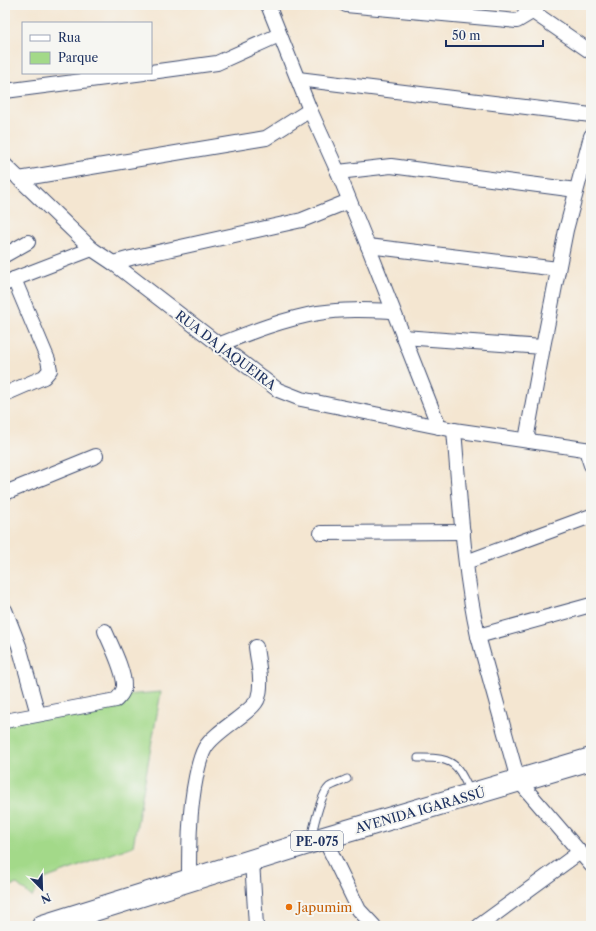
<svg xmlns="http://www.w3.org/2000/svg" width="596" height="931" font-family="'Libre Caslon Text',serif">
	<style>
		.green { fill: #a3d989; stroke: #5f8474 }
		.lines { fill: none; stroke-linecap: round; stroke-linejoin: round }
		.lane-casing { stroke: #3c4a6f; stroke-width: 9 }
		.street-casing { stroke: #3c4a6f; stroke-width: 16 }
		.primary-casing { stroke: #3c4a6f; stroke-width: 24 }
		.lane { stroke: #fff; stroke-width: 7 }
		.street { stroke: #fff; stroke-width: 14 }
		.primary { stroke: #fff; stroke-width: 22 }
		.food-dot { fill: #e8710a; stroke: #f6f6f2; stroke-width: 1.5 }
		.labels { text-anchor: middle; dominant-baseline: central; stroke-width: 4; stroke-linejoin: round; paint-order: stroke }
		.shield { fill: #f6f6f2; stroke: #5d6b8a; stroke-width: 1 }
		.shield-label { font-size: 12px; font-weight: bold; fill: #1b2f5e }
		.street-label { font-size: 13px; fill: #1b2f5e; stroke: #f6f6f2 }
		.food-label { font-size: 13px; fill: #c56008; stroke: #f6f6f2; text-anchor: start }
	</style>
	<rect width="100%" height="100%" fill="#f6f6f2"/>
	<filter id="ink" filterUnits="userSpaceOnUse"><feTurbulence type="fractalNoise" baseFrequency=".025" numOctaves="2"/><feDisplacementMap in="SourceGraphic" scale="8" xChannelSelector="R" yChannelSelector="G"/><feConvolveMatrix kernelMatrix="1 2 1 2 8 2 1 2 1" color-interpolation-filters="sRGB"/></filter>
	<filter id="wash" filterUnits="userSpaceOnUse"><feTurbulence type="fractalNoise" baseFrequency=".012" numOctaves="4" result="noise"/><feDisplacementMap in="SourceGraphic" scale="16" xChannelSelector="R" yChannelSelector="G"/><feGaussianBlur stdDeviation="0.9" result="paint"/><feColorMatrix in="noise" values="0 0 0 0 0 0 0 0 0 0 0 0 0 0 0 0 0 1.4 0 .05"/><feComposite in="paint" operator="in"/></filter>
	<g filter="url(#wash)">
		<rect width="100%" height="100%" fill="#f4e6d1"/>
		<!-- green -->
		<polygon class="green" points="161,692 133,846 42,880 32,897 17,884 5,888 5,722 125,695"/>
	</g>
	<g filter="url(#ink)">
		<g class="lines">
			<!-- lane casing -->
			<g class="lane-casing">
				<g id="lane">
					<path d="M418 758C431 758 448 757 457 768 463 775 466 784 470 791"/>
					<path d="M311 838C314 827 320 795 329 787 334 784 341 782 347 779"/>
				</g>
			</g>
			<!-- street casing -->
			<g class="street-casing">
				<g id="street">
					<polyline points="268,5 310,110 338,172 368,246 439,427"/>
					<polyline points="346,5 517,21 532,12"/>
					<polyline points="523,5 591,52"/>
					<polyline points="151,72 217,63 279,35"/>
					<polyline points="298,79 591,115"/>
					<polyline points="5,91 144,73"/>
					<polyline points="5,165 92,249 113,263 278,390 301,399 454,430 591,450"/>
					<polyline points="338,172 391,166 576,190"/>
					<polyline points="19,179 266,138 310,110"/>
					<polyline points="368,246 558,269"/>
					<polyline points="5,255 28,242"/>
					<polyline points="113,263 131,258 302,220 349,201"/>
					<polyline points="5,284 14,279 92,249"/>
					<polyline points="403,337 543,347"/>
					<path d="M218 345C251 332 284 319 318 313 343 309 368 310 392 311"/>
					<polyline points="5,394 44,377 50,370 48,360 14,279"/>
					<path d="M454 430C460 499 463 568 478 636L518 780 591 865"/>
					<polyline points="526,440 543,347 566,230 591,136"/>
					<polyline points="586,450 591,465"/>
					<polyline points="5,493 96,456"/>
					<polyline points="321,533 463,532"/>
					<polyline points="466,562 591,516"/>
					<polyline points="5,610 19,646 38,714"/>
					<polyline points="478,636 591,605"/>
					<path d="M5 721 116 700C120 696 123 693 124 687 125 672 111 645 105 631"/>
					<polyline points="324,838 359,910 374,926"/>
					<polyline points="252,861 256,926"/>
					<path d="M189 880C189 844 189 812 196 777 198 767 200 757 205 748 215 730 254 712 258 698 263 683 258 663 256 647"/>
					<polyline points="85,913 90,926"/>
					<polyline points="479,926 580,852"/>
				</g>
			</g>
			<!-- primary casing -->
			<g class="primary-casing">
				<polyline id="primary" points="43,926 324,838 591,759"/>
			</g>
			<!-- lane -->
			<use href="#lane" class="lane"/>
			<!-- street -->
			<use href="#street" class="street"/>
			<!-- primary -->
			<use href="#primary" class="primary"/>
		</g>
	</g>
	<!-- markers -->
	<circle class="food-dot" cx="289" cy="907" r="4"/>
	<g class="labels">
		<!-- shield labels -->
		<rect class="shield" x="291" y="831" width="52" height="20" rx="3"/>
		<g class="shield-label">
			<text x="317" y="841">PE-075</text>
		</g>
		<!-- street labels -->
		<g class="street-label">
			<text transform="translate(226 350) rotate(37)">RUA DA JAQUEIRA</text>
			<text transform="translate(420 810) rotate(-16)">AVENIDA IGARASSÚ</text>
		</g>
		<!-- food labels -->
		<g class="food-label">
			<text x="297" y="907">Japumim</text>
		</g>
	</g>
	<!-- margin -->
	<rect width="596" height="931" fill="none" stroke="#f6f6f2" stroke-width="20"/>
	<!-- legend -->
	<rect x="22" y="22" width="130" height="52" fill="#f6f6f2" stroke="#9ea6b7"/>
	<rect x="30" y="35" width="20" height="6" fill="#ffffff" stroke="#9ea6b7"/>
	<text x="58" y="42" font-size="12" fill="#1b2f5e">Rua</text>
	<rect x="30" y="52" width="20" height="12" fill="#a3d989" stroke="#9ea6b7"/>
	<text x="58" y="62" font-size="12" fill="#1b2f5e">Parque</text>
	<!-- north arrow -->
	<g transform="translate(42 889) rotate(157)" stroke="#f6f6f2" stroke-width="3" paint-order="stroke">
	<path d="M0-3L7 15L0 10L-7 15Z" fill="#1b2f5e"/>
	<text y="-6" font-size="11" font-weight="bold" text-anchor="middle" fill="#1b2f5e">N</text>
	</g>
	<!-- scale -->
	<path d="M446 40v6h97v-6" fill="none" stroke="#1b2f5e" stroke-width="2"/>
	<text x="452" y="40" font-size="12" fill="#1b2f5e" stroke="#f6f6f2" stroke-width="3" paint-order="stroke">50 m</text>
</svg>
